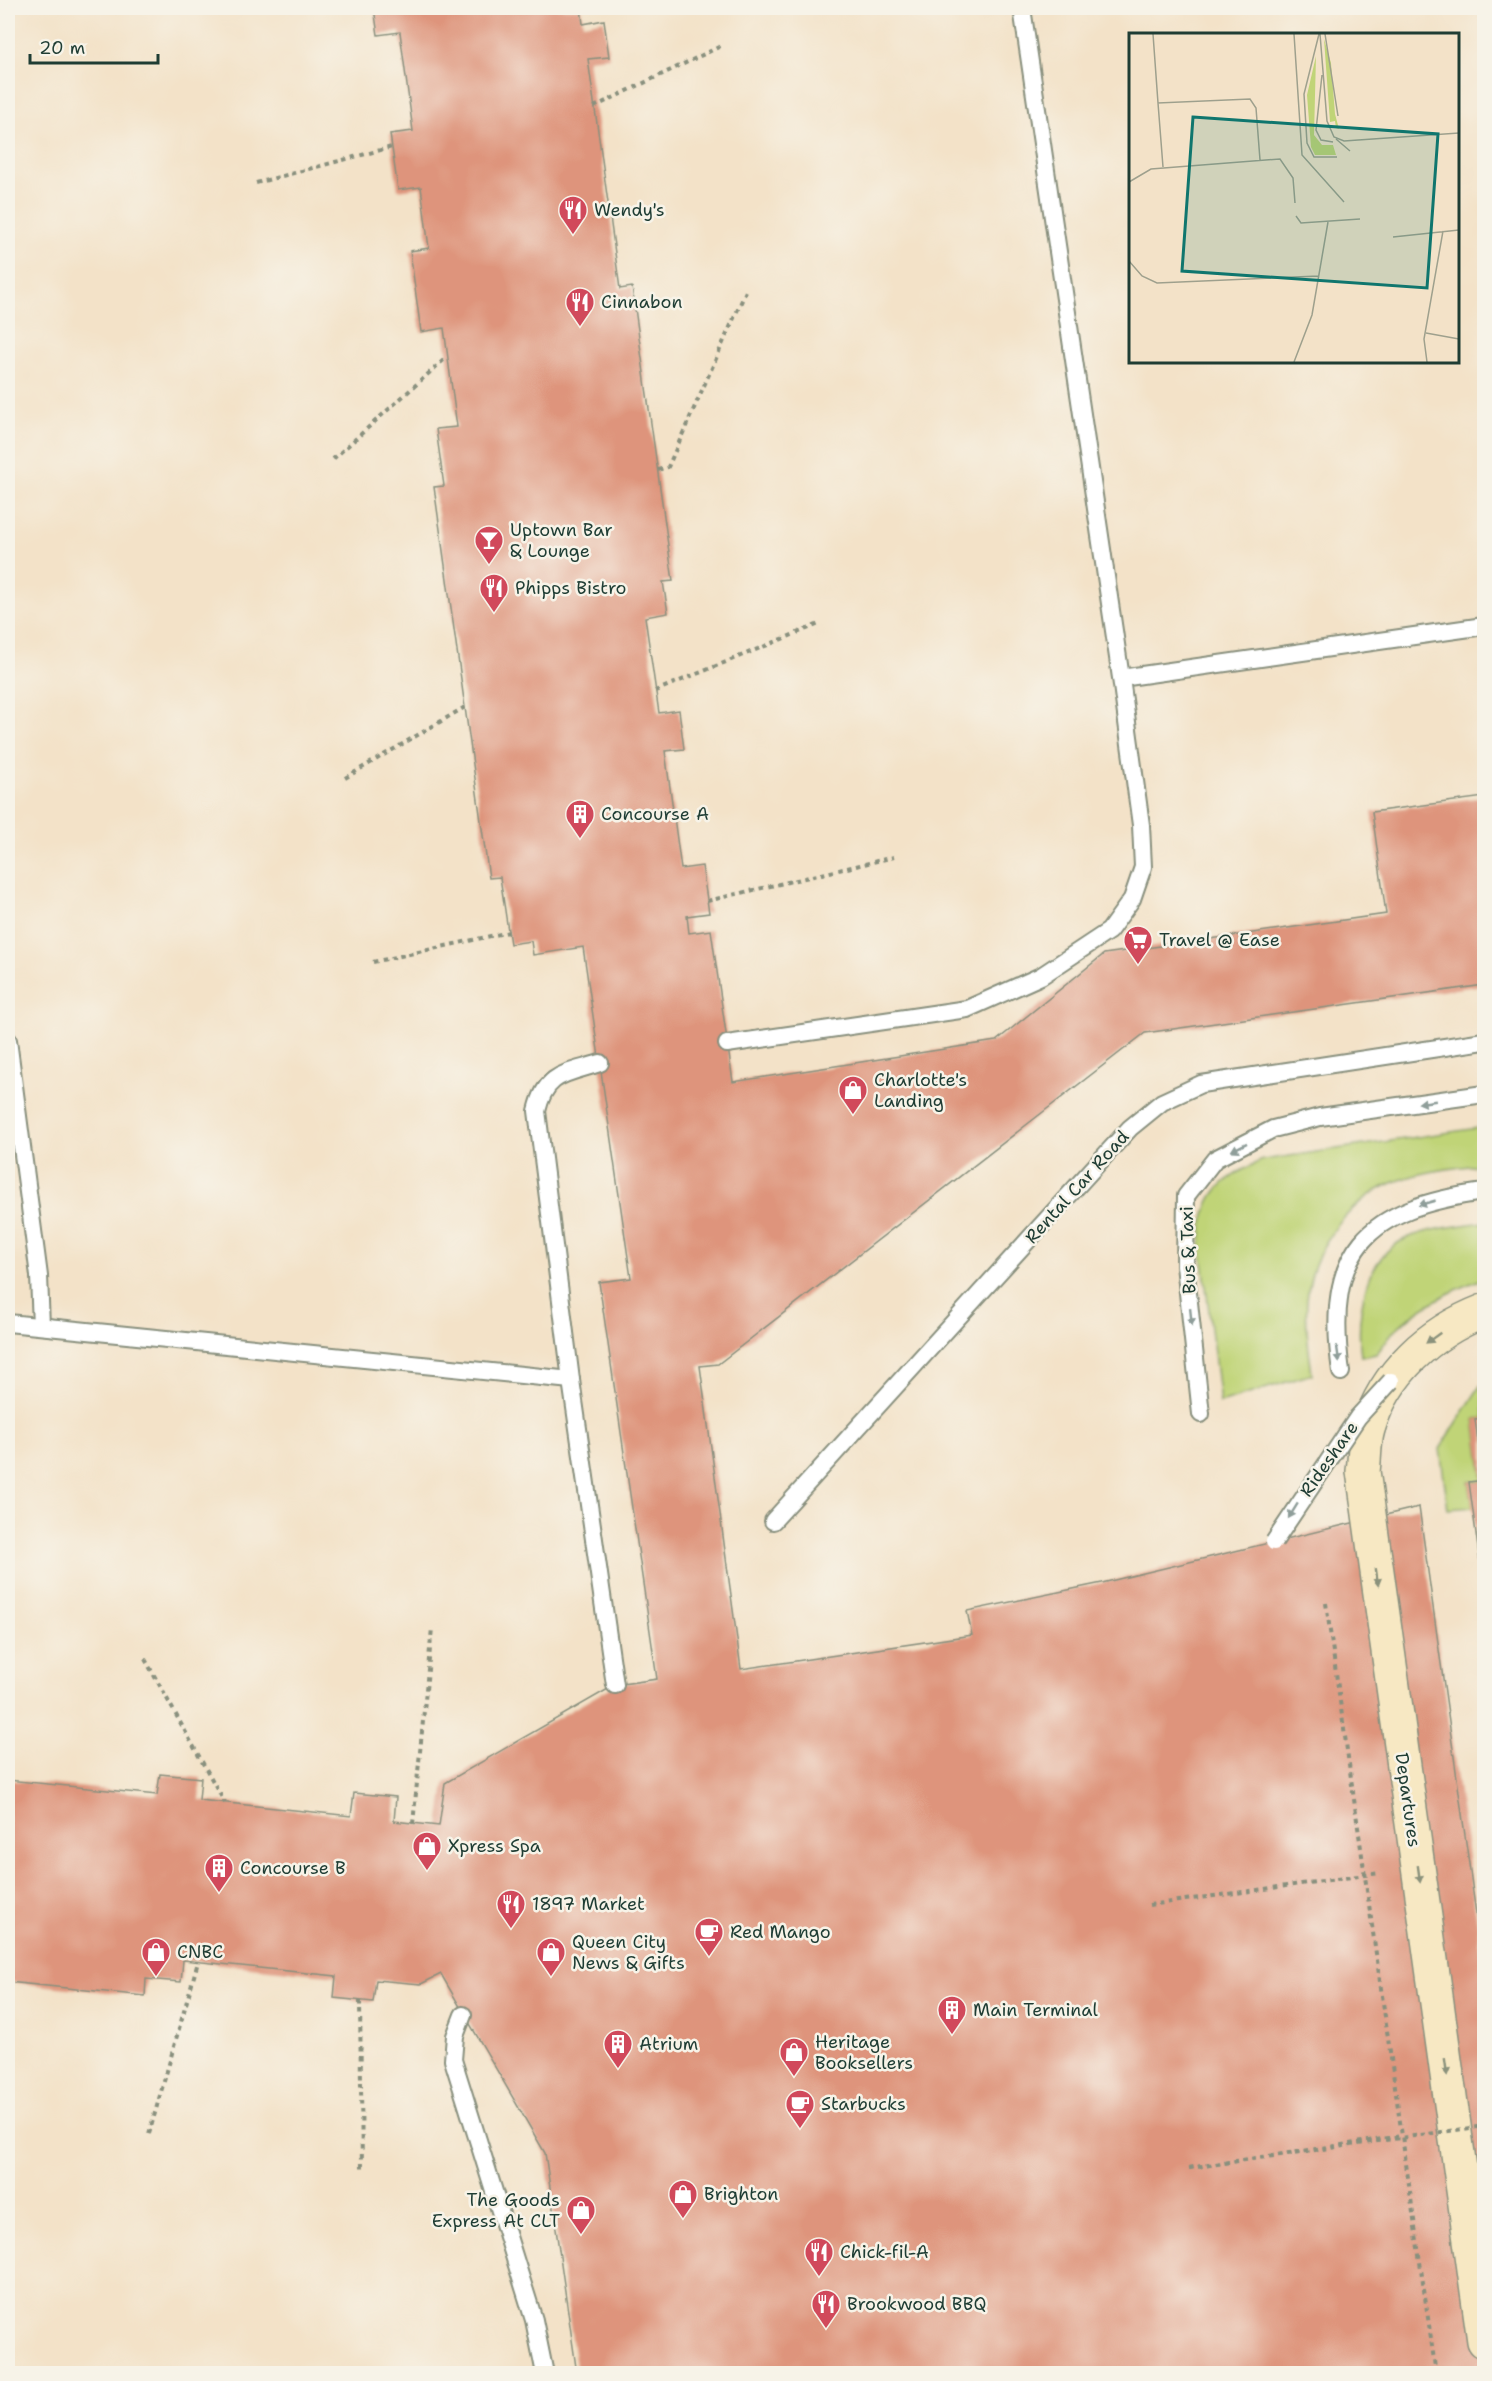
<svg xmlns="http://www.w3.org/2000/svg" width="1492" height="2381" font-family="'Shantell Sans',sans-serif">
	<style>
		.green { fill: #c0d477; stroke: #708856; stroke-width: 1.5 }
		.building { fill: #de947b }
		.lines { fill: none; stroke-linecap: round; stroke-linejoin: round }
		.lane-casing { stroke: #89907e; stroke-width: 20 }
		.secondary-casing { stroke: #89907e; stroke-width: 36 }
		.path { stroke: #89907e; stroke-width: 4; stroke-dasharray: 4.5 4.5; stroke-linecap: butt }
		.lane { stroke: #fff; stroke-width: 16 }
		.secondary { stroke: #f7e8c3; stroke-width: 33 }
		.lane-bridge-casing { stroke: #89907e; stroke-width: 20; stroke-linecap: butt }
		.path-bridge { stroke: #89907e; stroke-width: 4; stroke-dasharray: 4.5 4.5; stroke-linecap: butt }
		.lane-bridge { stroke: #fff; stroke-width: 16 }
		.oneway { fill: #8f9e9a }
		.oneway2 { fill: #8b927c }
		.labels { text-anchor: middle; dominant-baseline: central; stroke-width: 5; stroke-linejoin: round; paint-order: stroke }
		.poi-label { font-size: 18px; fill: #1f3d34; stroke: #f7f3e8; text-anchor: start }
		.street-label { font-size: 18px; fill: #1f3d34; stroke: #f7f3e8 }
		.inset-road { fill: none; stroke: #9ea08d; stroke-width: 1.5 }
		.view { fill: #0f766e; fill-opacity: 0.15; stroke: #0f766e; stroke-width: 3 }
		.inset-edge { fill: none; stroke: #1f3d34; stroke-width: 3 }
	</style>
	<rect width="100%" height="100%" fill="#f7f3e8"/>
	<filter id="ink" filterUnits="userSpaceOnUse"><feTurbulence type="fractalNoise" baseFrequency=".0167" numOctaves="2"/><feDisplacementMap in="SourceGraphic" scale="12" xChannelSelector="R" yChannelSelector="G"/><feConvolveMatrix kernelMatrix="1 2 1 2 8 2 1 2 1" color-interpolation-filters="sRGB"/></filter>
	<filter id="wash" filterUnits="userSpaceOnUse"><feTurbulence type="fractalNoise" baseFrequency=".008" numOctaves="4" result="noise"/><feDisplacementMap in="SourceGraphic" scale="24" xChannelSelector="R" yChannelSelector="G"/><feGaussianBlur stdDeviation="1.35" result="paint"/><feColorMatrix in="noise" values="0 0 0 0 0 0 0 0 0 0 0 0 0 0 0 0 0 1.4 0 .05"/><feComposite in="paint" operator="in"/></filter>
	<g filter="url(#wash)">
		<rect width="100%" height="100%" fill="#f3e2c8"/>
		<!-- green -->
		<g class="green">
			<path d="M1484 1127V1164C1457 1168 1429 1170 1403 1179 1352 1195 1311 1247 1307 1301 1305 1326 1309 1350 1312 1374L1220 1403 1201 1245C1202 1196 1219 1179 1263 1160Z"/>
			<path d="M1484 1222V1278C1451 1291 1420 1306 1394 1331 1387 1338 1383 1347 1376 1354L1361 1357C1356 1316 1363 1257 1407 1238 1431 1228 1458 1226 1484 1222Z"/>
			<polygon points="1484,1385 1484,1418 1475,1419 1483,1480 1469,1482 1473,1507 1448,1509 1440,1449 1480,1386"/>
		</g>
		<g id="blocks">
			<!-- building -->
			<g class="building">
				<polygon points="374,8 581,8 583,24 604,20 609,57 588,59 620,289 632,287 673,581 663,582 668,613 645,617 659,713 679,710 684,749 665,751 681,869 702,866 709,913 687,916 689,933 711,930 733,1082 996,1041 1104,954 1386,914 1372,812 1484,797 1484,985 1145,1033 718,1364 700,1366 741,1669 972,1635 967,1611 1102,1583 1419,1507 1484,1971 1484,2374 577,2374 545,2153 441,1974 421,1984 376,1980 373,2002 334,1998 336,1976 183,1960 181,1982 146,1979 145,1996 8,1982 8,1780 157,1795 160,1774 201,1778 199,1800 351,1816 354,1793 396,1797 394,1821 439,1826 445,1783 615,1685 657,1679 599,1282 631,1278 583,947 533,955 531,941 510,944 500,877 489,878 434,487 444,486 436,429 457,427 444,328 421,332 410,251 429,248 421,187 398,190 390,134 413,131 400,32 378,35"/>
				<polygon points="1484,1418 1484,1478 1483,1478 1475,1419"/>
				<polygon points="1484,1480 1484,1585 1483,1585 1469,1482"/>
			</g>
		</g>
	</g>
	<g filter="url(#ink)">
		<use href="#blocks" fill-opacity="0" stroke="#89907e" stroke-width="1.5"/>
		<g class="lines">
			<!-- lane casing -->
			<g class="lane-casing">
				<g id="lane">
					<polyline points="1121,678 1484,626"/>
					<polyline points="8,1040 39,1276 41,1326"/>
					<polyline points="727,1044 967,1009 1041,976 1109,931 1132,899 1143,867 1141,825 1121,678 1022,8"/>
					<path d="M600 1063C566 1074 546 1072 537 1111L571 1380 615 1685"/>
					<polyline points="8,1323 571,1380"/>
					<path d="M1341 1372C1324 1250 1365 1208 1484 1192"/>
					<polyline points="1201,1414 1185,1265 1186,1196 1215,1159 1273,1129 1320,1117 1484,1094"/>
					<polyline points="773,1521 1130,1128 1162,1102 1201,1084 1484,1041"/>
					<polyline points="463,2015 455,2036 453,2060 534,2320 545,2374"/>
				</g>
			</g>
			<!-- secondary casing -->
			<g class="secondary-casing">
				<path id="secondary" d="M1484 1311C1430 1332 1385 1372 1368 1429 1364 1442 1365 1458 1363 1471L1484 2341"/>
			</g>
			<!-- path -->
			<g class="path">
				<polyline points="594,107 723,45"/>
				<polyline points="256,183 392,147"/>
				<polyline points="333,459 447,357"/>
				<polyline points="658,470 668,467 746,291"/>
				<polyline points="655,691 819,624"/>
				<polyline points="345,778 465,707"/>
				<polyline points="707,901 894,857"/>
				<polyline points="373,962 509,932"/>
				<polyline points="1326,1603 1436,2374"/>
				<polyline points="145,1659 225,1803"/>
				<polyline points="413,1824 432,1628"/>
				<polyline points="1149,1905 1380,1873"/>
				<polyline points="360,2001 362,2169"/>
				<polyline points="149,2134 198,1962"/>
				<polyline points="1189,2168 1402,2136"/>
			</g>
			<!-- lane -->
			<use href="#lane" class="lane"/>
			<!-- secondary -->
			<use href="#secondary" class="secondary"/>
			<!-- lane-bridge casing -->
			<g class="lane-bridge-casing">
				<polyline id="lane-bridge" points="1274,1542 1358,1417 1391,1381"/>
			</g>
			<!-- path-bridge -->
			<polyline class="path-bridge" points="1189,2168 1484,2126"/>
			<!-- lane-bridge -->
			<use href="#lane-bridge" class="lane-bridge"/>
		</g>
		<!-- one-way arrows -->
		<defs><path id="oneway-solid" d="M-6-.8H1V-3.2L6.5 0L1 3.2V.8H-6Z" transform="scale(1.5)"/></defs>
		<g class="oneway">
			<use href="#oneway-solid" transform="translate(1427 1102) rotate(172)"/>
			<use href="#oneway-solid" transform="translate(1239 1147) rotate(153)"/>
			<use href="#oneway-solid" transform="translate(1427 1203) rotate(164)"/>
			<use href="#oneway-solid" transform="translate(1191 1317) rotate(84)"/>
			<use href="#oneway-solid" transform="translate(1338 1354) rotate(82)"/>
			<use href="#oneway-solid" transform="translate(1293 1511) rotate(122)"/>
		</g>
		<g class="oneway2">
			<use href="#oneway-solid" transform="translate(1433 1338) rotate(144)"/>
			<use href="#oneway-solid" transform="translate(1377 1577) rotate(82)"/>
			<use href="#oneway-solid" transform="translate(1419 1874) rotate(82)"/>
			<use href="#oneway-solid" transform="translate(1446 2067) rotate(82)"/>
		</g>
	</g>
	<!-- icons -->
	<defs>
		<g id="restaurant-pin" transform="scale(1.5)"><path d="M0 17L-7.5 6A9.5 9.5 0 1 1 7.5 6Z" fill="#d1495b" stroke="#f7f3e8"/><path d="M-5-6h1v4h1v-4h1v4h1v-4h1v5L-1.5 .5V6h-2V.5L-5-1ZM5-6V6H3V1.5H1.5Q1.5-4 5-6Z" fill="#fff"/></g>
		<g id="bar-pin" transform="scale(1.5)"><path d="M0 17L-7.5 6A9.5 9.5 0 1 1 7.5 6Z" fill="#d1495b" stroke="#f7f3e8"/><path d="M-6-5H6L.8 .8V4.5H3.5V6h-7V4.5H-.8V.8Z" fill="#fff"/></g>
		<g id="building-pin" transform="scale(1.5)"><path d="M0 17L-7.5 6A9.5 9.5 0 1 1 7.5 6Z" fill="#d1495b" stroke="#f7f3e8"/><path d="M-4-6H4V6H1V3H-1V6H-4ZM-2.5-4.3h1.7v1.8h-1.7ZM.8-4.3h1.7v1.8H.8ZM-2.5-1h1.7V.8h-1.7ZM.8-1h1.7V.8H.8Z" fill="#fff"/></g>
		<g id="supermarket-pin" transform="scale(1.5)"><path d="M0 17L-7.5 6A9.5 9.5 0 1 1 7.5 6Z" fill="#d1495b" stroke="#f7f3e8"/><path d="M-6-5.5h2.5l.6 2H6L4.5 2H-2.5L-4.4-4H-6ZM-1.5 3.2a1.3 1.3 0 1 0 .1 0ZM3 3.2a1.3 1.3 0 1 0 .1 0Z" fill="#fff"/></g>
		<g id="shop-pin" transform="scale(1.5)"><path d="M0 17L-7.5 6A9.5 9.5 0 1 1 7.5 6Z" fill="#d1495b" stroke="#f7f3e8"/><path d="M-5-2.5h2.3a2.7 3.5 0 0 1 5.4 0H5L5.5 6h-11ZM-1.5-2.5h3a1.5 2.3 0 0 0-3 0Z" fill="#fff"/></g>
		<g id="cafe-pin" transform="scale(1.5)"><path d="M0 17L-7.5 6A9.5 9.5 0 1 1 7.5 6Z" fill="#d1495b" stroke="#f7f3e8"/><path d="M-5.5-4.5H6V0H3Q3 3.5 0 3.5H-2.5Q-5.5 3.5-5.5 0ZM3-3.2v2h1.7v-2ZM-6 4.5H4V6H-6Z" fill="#fff"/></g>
	</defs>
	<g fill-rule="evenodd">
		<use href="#restaurant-pin" x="573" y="210"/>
		<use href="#restaurant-pin" x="580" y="302"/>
		<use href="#bar-pin" x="489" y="540"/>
		<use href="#restaurant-pin" x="494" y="588"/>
		<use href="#building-pin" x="580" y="814"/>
		<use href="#supermarket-pin" x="1138" y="940"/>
		<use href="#shop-pin" x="853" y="1090"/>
		<use href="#shop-pin" x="427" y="1846"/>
		<use href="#building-pin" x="219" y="1868"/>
		<use href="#restaurant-pin" x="511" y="1904"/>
		<use href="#cafe-pin" x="709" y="1932"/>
		<use href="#shop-pin" x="156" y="1952"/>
		<use href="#shop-pin" x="551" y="1952"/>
		<use href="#building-pin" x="952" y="2010"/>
		<use href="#building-pin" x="618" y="2044"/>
		<use href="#shop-pin" x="794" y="2052"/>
		<use href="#cafe-pin" x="800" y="2104"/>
		<use href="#shop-pin" x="683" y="2194"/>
		<use href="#shop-pin" x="581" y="2210"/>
		<use href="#restaurant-pin" x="819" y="2252"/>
		<use href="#restaurant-pin" x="826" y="2304"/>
	</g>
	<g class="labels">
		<!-- poi labels -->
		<g class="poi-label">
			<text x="594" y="210">Wendy's</text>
			<text x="601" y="302">Cinnabon</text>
			<text x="510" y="530">Uptown Bar<tspan x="510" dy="21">&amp; Lounge</tspan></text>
			<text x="515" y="588">Phipps Bistro</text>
			<text x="601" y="814">Concourse A</text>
			<text x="1159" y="940">Travel @ Ease</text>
			<text x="874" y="1080">Charlotte's<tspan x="874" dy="21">Landing</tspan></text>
			<text x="448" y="1846">Xpress Spa</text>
			<text x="240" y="1868">Concourse B</text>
			<text x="532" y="1904">1897 Market</text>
			<text x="730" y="1932">Red Mango</text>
			<text x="572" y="1942">Queen City<tspan x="572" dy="21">News &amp; Gifts</tspan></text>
			<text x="177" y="1952">CNBC</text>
			<text x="973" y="2010">Main Terminal</text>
			<text x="815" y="2042">Heritage<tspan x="815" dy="21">Booksellers</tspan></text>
			<text x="639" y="2044">Atrium</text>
			<text x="821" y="2104">Starbucks</text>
			<text x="704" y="2194">Brighton</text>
			<text x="560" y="2200" text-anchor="end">The Goods<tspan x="560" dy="21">Express At CLT</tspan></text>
			<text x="840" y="2252">Chick-fil-A</text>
			<text x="847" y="2304">Brookwood BBQ</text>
		</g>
		<!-- street labels -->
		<g class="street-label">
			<text transform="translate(1077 1187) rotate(-48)">Rental Car Road</text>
			<text transform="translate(1188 1250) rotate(-92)">Bus &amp; Taxi</text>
			<text transform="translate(1329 1459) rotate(-55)">Rideshare</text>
			<text transform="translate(1408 1800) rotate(82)">Departures</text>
		</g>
	</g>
	<!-- overview -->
	<g transform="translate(1129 33)">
		<rect width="330" height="330" fill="#f3e2c8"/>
		<path d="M195 6 202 30 206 81 210 96 219 99 207 95 206 88 201 89ZM187 23 185 102 193 112H204L207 122H186L182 114 178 62Z" fill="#c0d477"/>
		<path class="inset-road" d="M24 1 29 70 121 66 127 75 131 127M165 1 173 122 215 169M190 1 175 61 178 110 185 124H208M191 1 198 88 205 104 215 108 330 100M196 1 209 83M193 42 187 97 192 107 204 109M29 70 34 134M207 106 221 118M0 149 22 136 151 126 164 145 166 170M167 183 172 190 231 186M264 204 330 197M0 228 13 243 28 250 190 243M297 300 330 306M165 329 183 282 199 189M298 329 295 306 314 198"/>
		<path class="view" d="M64 84 309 101 298 255 53 238Z"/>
		<rect width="330" height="330" class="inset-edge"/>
	</g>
	<!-- margin -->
	<rect width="1492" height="2381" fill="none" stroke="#f7f3e8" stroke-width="30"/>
	<!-- scale -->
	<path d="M30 54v9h128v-9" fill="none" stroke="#1f3d34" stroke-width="3"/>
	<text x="39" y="54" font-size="18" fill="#1f3d34" stroke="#f7f3e8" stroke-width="4.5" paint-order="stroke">20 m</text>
</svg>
